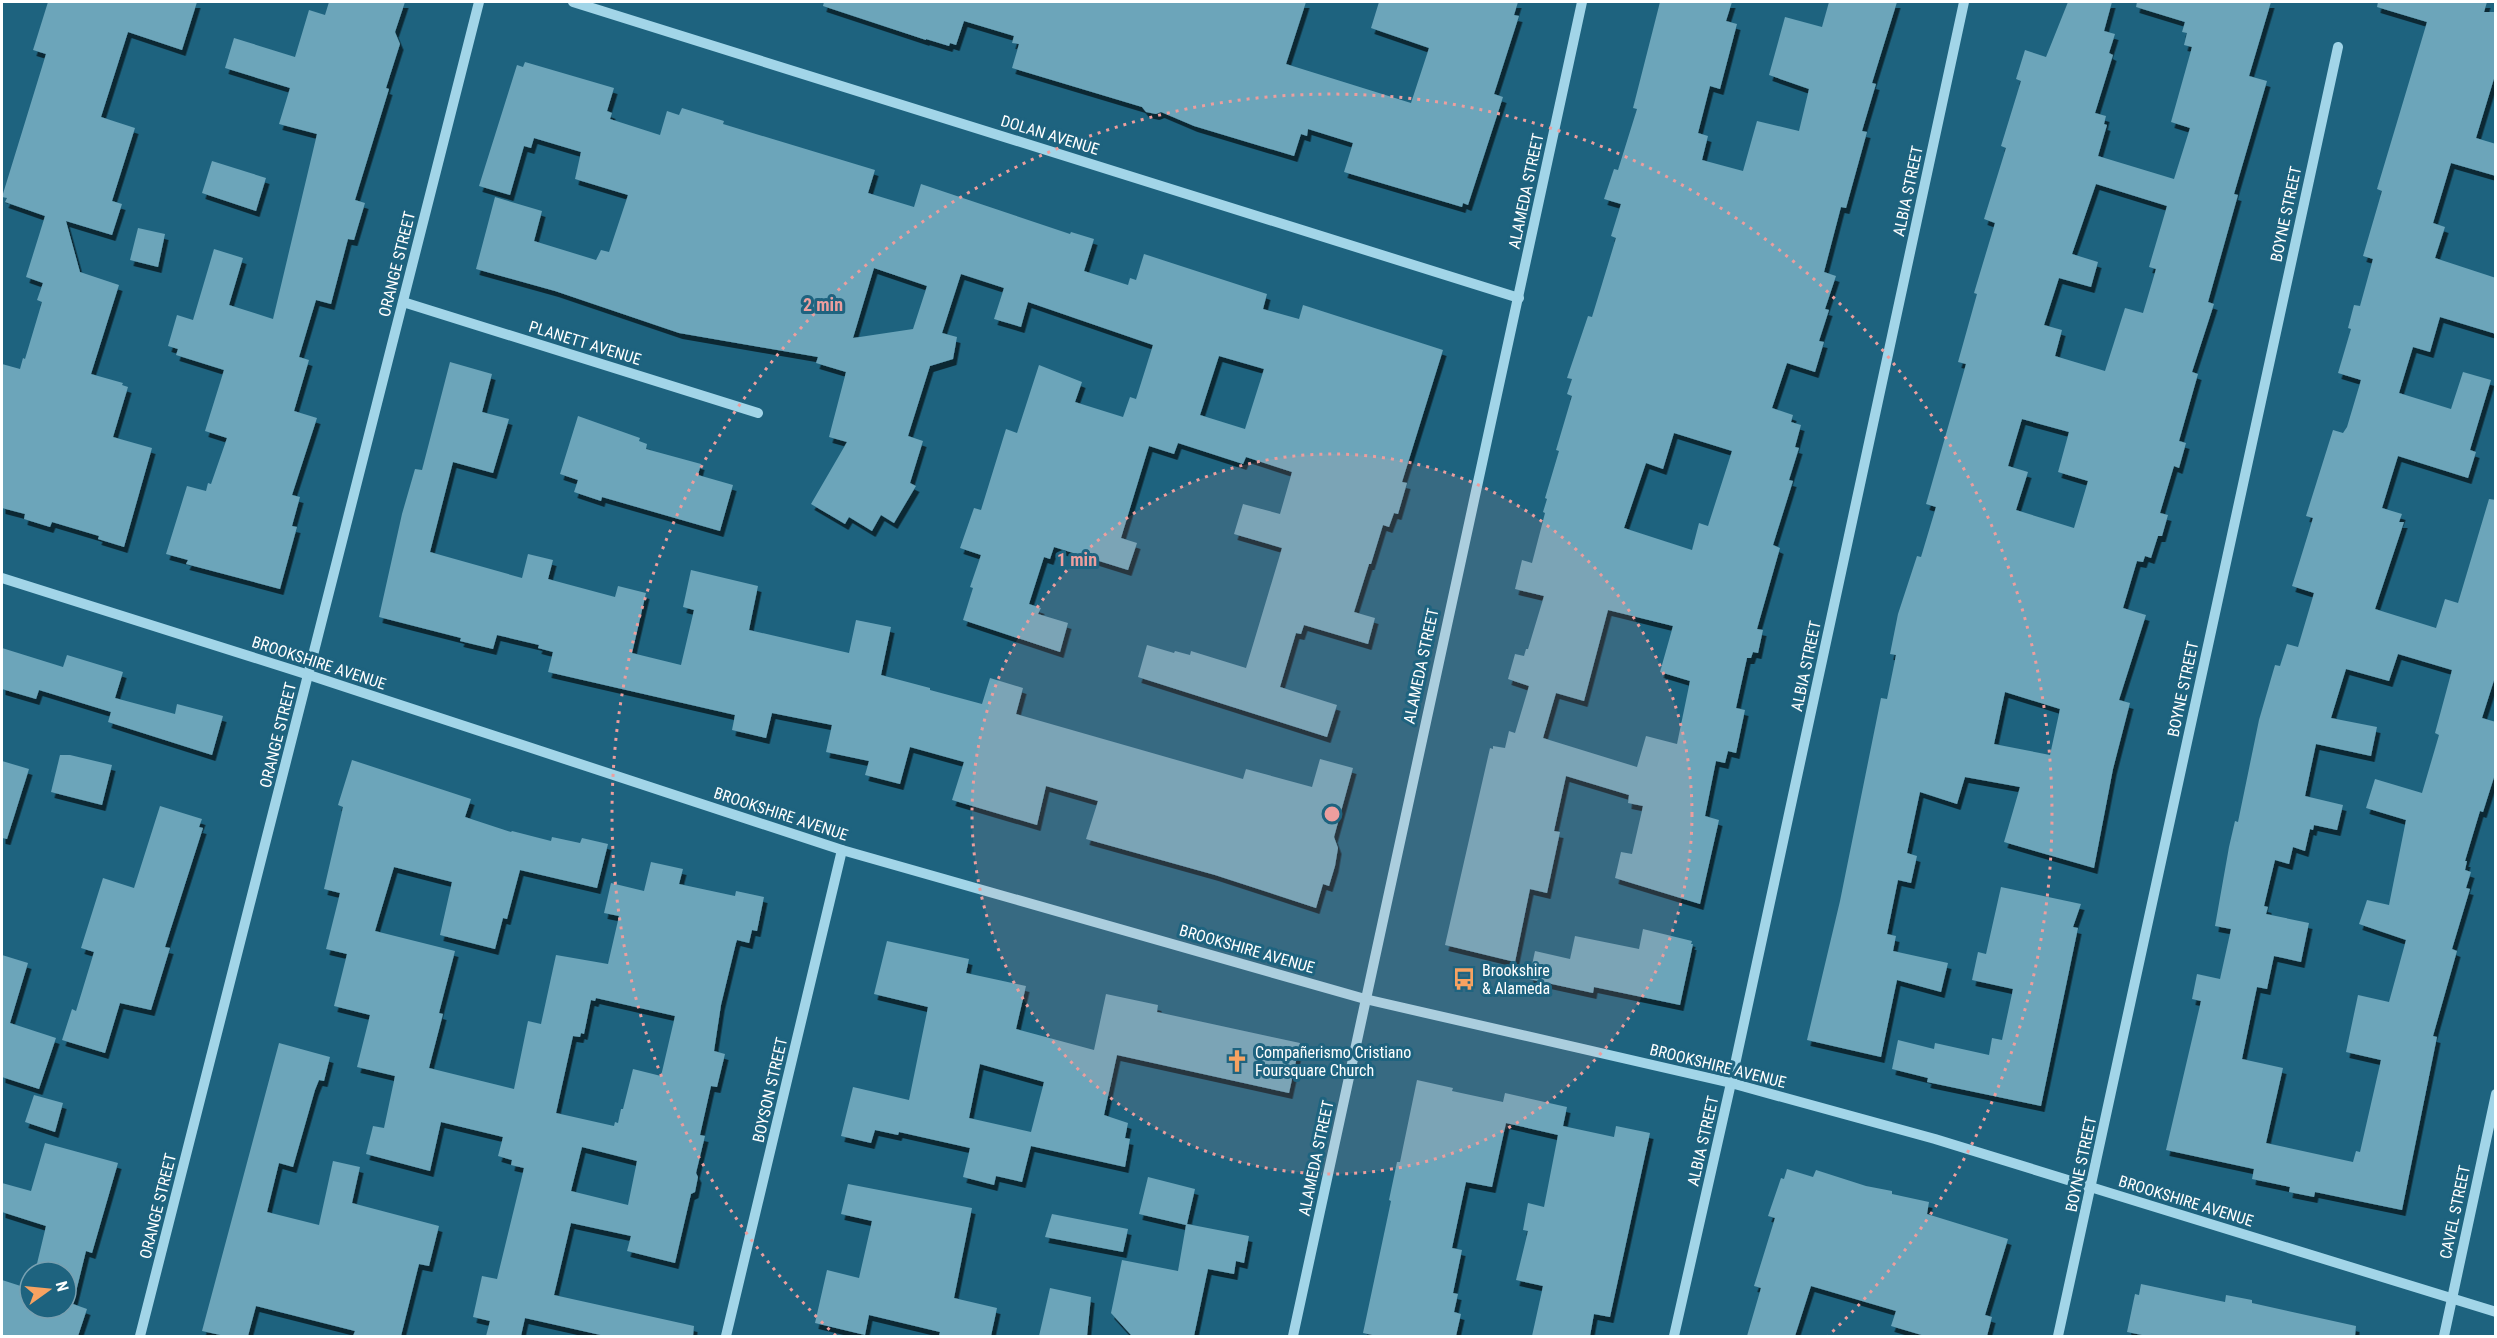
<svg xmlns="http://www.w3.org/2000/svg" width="2497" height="1338" font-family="'Roboto Condensed',sans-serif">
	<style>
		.building { fill: #6ca5ba; fill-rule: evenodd; filter: url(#shadow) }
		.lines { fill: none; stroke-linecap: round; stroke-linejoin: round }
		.minor { stroke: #a2d5e8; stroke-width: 10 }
		.ring { fill: none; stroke: #ed9e9e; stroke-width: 3; stroke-dasharray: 3 6 }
		.labels { text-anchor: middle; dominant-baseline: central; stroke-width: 6; stroke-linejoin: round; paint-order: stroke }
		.street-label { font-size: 16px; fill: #fff; stroke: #1e637f }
		.poi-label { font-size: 16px; fill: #fff; stroke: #1e637f; text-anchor: start }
		.centre { fill: #ed9e9e; stroke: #1e637f; stroke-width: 3 }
		.ring-label { font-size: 18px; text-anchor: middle; font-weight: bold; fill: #ed9e9e; stroke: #1e637f; stroke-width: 6; stroke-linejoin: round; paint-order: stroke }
	</style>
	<defs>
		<filter id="shadow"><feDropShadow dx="3.5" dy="6" stdDeviation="0" flood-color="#0009"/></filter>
	</defs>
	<rect width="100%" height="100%" fill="#1e637f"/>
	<!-- building -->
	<g class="building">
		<polygon points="48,2 197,2 182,50 128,32 101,117 135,128 112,201 122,204 112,235 66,221 80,272 119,285 91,374 123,383 122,385 128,387 113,437 152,448 124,547 98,539 99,536 52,522 50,527 24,519 25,514 2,508 2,364 20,369 23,358 25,359 42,302 37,300 43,283 26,277 45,216 5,202 7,198 2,197 46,54 33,50"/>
		<polygon points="329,2 405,2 395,32 400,44 386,88 389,89 355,200 365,203 354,240 348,239 331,304 316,300 299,357 309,360 294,411 317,418 292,495 300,497 292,526 297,527 280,589 186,564 188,560 166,554 187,486 206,491 208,483 211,484 227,438 205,431 224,370 176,355 178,349 168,346 177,315 193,320 214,249 243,258 229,305 273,319 317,134 279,124 290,88 225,68 234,38 295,57 309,10 325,15"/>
		<polygon points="824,2 1306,2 1286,64 1411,103 1429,48 1371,28 1379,2 1518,2 1514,15 1519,16 1494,94 1503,97 1468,205 1463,203 1462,207 1344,172 1353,143 1308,129 1307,136 1301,134 1294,156 1194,126 1161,112 1156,114 1146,112 1142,107 1012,68 1019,44 1012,43 1014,36 964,21 956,45 950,43 949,46 926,39 926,40 823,6"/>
		<path d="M1660 2H1732L1726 21 1737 24 1720 89 1710 86 1698 133 1708 136 1702 160 1743 171 1757 121 1799 131 1809 89 1769 75 1785 17 1822 27 1829 2H1897L1872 83 1876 84 1862 131 1867 132 1846 208 1841 207 1824 272 1836 276 1825 309 1829 310 1819 341 1824 342 1815 372 1787 363 1772 408 1793 415 1791 422 1801 425 1795 447 1799 448 1789 480 1793 481 1773 545 1780 548 1757 629 1763 630 1758 653 1753 652 1751 658H1747L1736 708 1745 710 1736 753 1728 751 1725 763 1716 761 1705 816 1719 820 1700 904 1615 878 1621 852 1632 854 1643 806 1628 803 1629 795 1566 776 1554 831 1560 832 1547 893 1530 889 1515 962 1445 945 1490 748 1493 749V746L1505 748 1509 731 1515 733 1529 686 1508 679 1515 654 1524 656 1526 649H1528L1544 596 1515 589 1522 560 1532 563 1545 513 1543 512 1547 499 1545 498 1559 451 1556 450 1572 396 1567 394 1572 379 1567 378 1588 316 1592 317 1616 238 1611 236 1621 204 1604 199 1614 169 1618 170 1637 109 1633 108ZM1674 433 1732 451 1708 526 1699 523 1692 550 1624 528 1646 463 1663 469ZM1608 610 1673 626 1660 672 1690 681 1677 744 1646 736 1637 767 1543 738 1556 693 1584 701Z"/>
		<path d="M2068 2H2112L2104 31 2115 34 2109 53 2113 55 2095 113 2106 116 2104 124 2107 125 2098 156 2174 179 2190 128 2171 122 2192 47 2184 45 2187 33 2182 32 2185 22 2136 7 2137 2H2271L2249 76 2267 81 2234 194 2238 195 2208 302 2214 304 2192 372 2198 374 2179 441 2186 443 2179 468 2174 466 2160 513 2168 515 2162 536H2158L2151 558 2145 556 2143 562 2137 561 2123 608 2146 615 2119 700 2130 703 2113 769 2094 868 2004 842 2020 787 1965 777 1957 804 1920 792 1907 853 1917 856 1911 883 1898 880 1887 934 1896 936 1893 951 1948 963 1941 992 1897 980 1881 1057 1807 1040 1840 901 1881 698 1887 699 1896 655 1890 654 1898 614 1917 556 1921 557 1936 507 1926 504 1966 364 1958 362 1977 294 1974 293 1995 223 1984 219 2006 148 2001 146 2021 81 2016 79 2025 50 2046 57ZM2096 184 2167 206 2149 267 2156 269 2143 313 2125 308 2105 371 2055 356 2062 330 2044 325 2059 278 2091 287 2098 262 2072 254ZM2022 419 2069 432 2058 472 2088 481 2074 528 2016 510 2028 472 2008 466ZM2005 692 2060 709 2050 755 1994 744Z"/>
		<path d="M2378 2H2487L2484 12H2496V72L2476 138 2496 144V176L2451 163 2433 223 2445 227 2435 258 2496 278V334L2440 317 2430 352 2413 347 2399 393 2451 409 2463 372 2491 380 2470 450 2476 452 2468 478 2398 456 2382 508 2402 514 2399 522H2404L2375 609 2436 628 2445 599 2458 603 2489 499 2496 500V674L2482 718 2496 722V771L2483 812 2480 811 2465 861H2467L2465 870 2471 872 2466 888 2470 889 2452 949 2457 951 2433 1036 2437 1037 2402 1210 2315 1192 2314 1197 2289 1192 2290 1187 2252 1179 2254 1169 2166 1150 2201 1001 2192 999 2197 974 2220 979 2231 929 2215 926 2229 847 2235 821 2238 822 2259 720 2275 665 2280 666 2287 644 2298 647 2314 593 2292 586 2313 518 2306 516 2333 430 2343 433 2347 427 2361 380 2338 373 2351 329 2348 328 2354 305 2360 306 2373 259 2363 256 2382 191 2377 189 2427 22 2377 7ZM2398 654 2452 670 2435 733 2439 735 2422 793 2375 779 2366 808 2406 820 2389 905 2367 900 2359 924 2406 940 2389 1002 2358 995 2346 1052 2381 1060 2360 1152 2356 1151 2353 1162 2266 1143 2283 1068 2242 1059 2257 987 2267 989 2274 956 2301 962 2309 923 2266 914 2268 907 2264 906 2275 860 2289 864 2293 847 2305 851 2310 829 2313 830 2314 825 2337 830 2343 805 2305 796 2316 744 2371 756 2377 727 2331 718 2346 669 2389 681Z"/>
		<path d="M525 62 614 88 607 111 612 113 610 119 660 135 667 111 679 115 682 108 724 121 723 124 875 170 868 193 914 207 921 184 1070 234 1071 232 1094 239 1084 271 1128 285 1130 278 1136 280 1144 254 1267 294 1263 309 1299 319 1303 305 1443 350 1402 482 1407 483 1398 514 1394 513 1389 527 1383 525 1371 564H1369L1354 612 1375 618 1368 644 1304 625 1301 634 1296 633 1280 687 1337 705 1327 737 1138 677 1147 645 1174 653 1175 651 1190 655 1191 651 1246 668 1282 548 1234 534 1243 504 1280 514 1292 472 1246 457 1243 464 1178 443 1174 454 1149 446 1121 538 1137 543 1128 570 1054 547 1050 559 1044 557 1029 604 1041 608 1038 614 1068 623 1060 652 963 620 973 588 970 587 981 555 960 548 974 508 981 510 1006 429 1017 433 1039 365 1082 382 1075 402 1123 417 1130 397 1136 399 1153 345 1028 302 1021 327 994 319 1004 288 961 274 942 333 957 337 953 359 930 366 908 436 923 441 910 483 916 486 894 523 881 515 872 531 849 517 845 524 811 504 847 442 829 437 846 372 816 363 818 357 679 333 555 291 476 269 495 197 542 211 534 241 596 260 601 250 609 252 628 195 575 179 581 152 534 138 531 148 524 146 510 195 479 186 517 65 523 67ZM874 268 927 286 913 329 853 338ZM1219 356 1264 369 1245 429 1200 415Z"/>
		<polygon points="212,161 266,178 256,211 202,193"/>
		<polygon points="138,228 165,234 158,267 130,260"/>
		<polygon points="450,362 492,374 482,412 509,419 493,473 453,462 430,552 522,578 528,554 553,560 548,579 615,597 618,586 646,593 632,653 681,665 694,610 683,607 691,570 758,586 749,630 849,653 856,620 891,627 881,675 930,688 930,690 982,704 990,678 1023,688 1016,714 1243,779 1246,769 1312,787 1320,759 1353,768 1334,837 1338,848 1335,866 1329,886 1323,884 1316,908 1215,875 1086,839 1098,801 1046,786 1037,825 952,800 964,762 910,747 900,784 865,775 869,761 826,752 832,725 772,713 766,738 732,730 735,715 548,672 553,652 538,648 539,645 497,635 493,649 460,641 461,638 379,617 402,514 415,469 422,470"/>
		<polygon points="578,416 640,438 639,441 647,444 646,449 701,464 698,475 733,485 720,531 602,497 601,501 574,492 578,480 560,474"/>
		<polygon points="2,648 63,667 67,655 123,672 115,698 175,714 177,704 223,716 212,755 108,722 111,712 39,690 36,699 2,689"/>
		<polygon points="60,755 70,755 112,765 102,805 51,792"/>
		<path d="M352 760 471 799 465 817 511 832 512 831 551 841 552 837 580 843 582 838 608 844 597 888 520 870 507 919 503 918 495 949 440 935 452 882 394 867 375 931 455 951 439 1013 443 1014 429 1068 514 1089 528 1021 541 1024 556 955 608 964 619 916 604 913 611 883 644 891 651 862 683 869 679 884 735 896 736 891 764 897 757 931 752 930 749 943 737 940 736 943 721 1005 714 1051 725 1054 717 1087 711 1086 700 1135 705 1136 696 1173 698 1177 695 1192 691 1194 675 1263 627 1251 631 1236 571 1223 554 1295 694 1326 693 1336H605L525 1318 521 1336H486L490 1321 473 1317 482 1276 497 1279 524 1168 511 1165 512 1160 498 1156 503 1137 441 1122 430 1171 366 1154 373 1126 384 1128 395 1076 357 1067 370 1015 334 1006 347 954 326 949 340 893 324 889 343 807 338 805ZM596 998 675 1016 661 1076 633 1069 623 1109H621L618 1123 615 1122 614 1126 556 1113 573 1036 580 1037 581 1033 584 1034 591 1000 595 1001ZM582 1147 637 1161 628 1205 571 1191Z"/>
		<polygon points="2,761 29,769 7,839 2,838"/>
		<polygon points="160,806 202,819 199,827 203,828 165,947 170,948 151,1010 120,1003 105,1053 62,1040 72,1009 76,1011 94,952 81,948 103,878 134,888"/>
		<polygon points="2001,887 2081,904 2073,927 2078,928 2041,1106 1927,1082 1928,1078 1892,1069 1898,1040 1934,1049 1935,1043 1989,1055 1992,1038 2002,1040 2013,989 1972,980 1978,952 1986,954"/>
		<polygon points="1643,929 1692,941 1691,944 1693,944 1680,1005 1594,987 1593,993 1529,979 1535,951 1570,959 1575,936 1639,949"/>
		<path d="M887 941 969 959 966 973 1026 986 1016 1029 1094 1050 1106 994 1158 1005 1157 1012 1300 1043 1289 1093 1117 1055 1104 1115 1128 1123 1125 1138 1130 1139 1125 1167 1031 1146 1022 1182 996 1176 994 1185 963 1177 970 1148 899 1132 898 1135 875 1130 871 1143 841 1136 853 1087 909 1100 928 1007 874 994ZM980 1064 1044 1082 1031 1132 969 1118Z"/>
		<polygon points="2,955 28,963 10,1023 56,1038 39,1089 2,1077"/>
		<polygon points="279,1043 330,1057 324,1081 319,1080 315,1090 293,1167 279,1163 267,1212 319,1225 333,1161 360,1167 352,1203 439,1226 429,1266 419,1264 401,1336 353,1336 355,1331 256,1306 248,1336 225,1336 202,1331"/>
		<polygon points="1417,1080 1453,1088 1452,1091 1503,1102 1505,1093 1567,1107 1563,1126 1614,1137 1616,1126 1650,1133 1610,1317 1594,1314 1590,1336 1532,1336 1543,1286 1516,1280 1528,1231 1523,1230 1528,1203 1544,1207 1558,1135 1506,1123 1492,1187 1466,1182 1452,1248 1462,1250 1453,1293 1458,1294 1454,1312 1461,1314 1456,1336 1377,1336 1363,1333 1391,1201 1389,1200 1397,1162 1400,1162"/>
		<polygon points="34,1095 63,1103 55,1132 25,1122"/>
		<polygon points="45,1143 118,1163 92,1253 86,1251 73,1304 87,1309 78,1336 2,1336 2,1280 30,1289 30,1308 66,1308 66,1272 35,1272 46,1226 2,1212 2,1183 31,1191"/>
		<polygon points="1787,1169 1813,1177 1816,1170 1866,1186 1892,1191 1892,1194 1929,1202 1927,1214 2008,1239 1985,1315 1992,1317 1987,1336 1925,1336 1891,1326 1896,1311 1811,1286 1795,1336 1747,1336 1761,1288 1754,1286 1775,1218 1768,1216 1781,1178 1784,1179"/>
		<polygon points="1148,1177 1195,1189 1187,1224 1249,1236 1244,1263 1236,1261 1234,1274 1208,1269 1194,1336 1131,1335 1111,1313 1122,1260 1178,1271 1186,1225 1139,1214"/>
		<polygon points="848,1184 972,1208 954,1298 997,1308 991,1336 939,1336 940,1332 869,1315 865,1335 815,1323 827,1270 859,1278 872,1221 841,1214"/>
		<polygon points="1052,1214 1128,1229 1123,1252 1045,1237"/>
		<polygon points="2141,1284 2225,1302 2226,1295 2252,1300 2252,1303 2356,1326 2355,1336 2147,1336 2127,1332 2135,1294 2139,1295"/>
		<polygon points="1050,1288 1091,1297 1087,1336 1039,1336"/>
	</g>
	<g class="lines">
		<!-- minor -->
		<g class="minor">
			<polyline points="573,2 1519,298"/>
			<polyline points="403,302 758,413"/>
			<polyline points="2,578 309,675 842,850 1365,999 1731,1083 1935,1139 2496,1312"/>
			<polyline points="140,1336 479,2"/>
			<polyline points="726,1336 842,850"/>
			<polyline points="1293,1336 1582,2"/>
			<polyline points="1674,1336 1731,1083 1964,2"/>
			<polyline points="2058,1336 2338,47"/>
			<polyline points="2444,1336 2496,1094"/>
		</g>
	</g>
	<!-- distance rings -->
	<circle cx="1332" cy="814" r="360" fill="#ed9e9e" fill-opacity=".12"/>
	<g class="ring">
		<circle cx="1332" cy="814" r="360"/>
		<path d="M836 1336A720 720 0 1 1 1828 1336"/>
	</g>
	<!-- icons -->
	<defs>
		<g id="bus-bare" transform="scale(1.8)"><path d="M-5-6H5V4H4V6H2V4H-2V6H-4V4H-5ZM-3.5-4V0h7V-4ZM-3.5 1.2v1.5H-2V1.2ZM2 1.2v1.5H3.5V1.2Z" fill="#f7a261" stroke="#1e637f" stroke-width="2.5" paint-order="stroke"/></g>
		<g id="church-bare" transform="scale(1.8)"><path d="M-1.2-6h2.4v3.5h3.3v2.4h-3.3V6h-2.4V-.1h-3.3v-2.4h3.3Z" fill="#f7a261" stroke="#1e637f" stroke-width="2.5" paint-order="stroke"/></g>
	</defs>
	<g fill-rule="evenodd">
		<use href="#bus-bare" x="1464" y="979"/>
		<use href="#church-bare" x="1237" y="1061"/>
	</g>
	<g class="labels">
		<!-- street labels -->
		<g class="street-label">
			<text transform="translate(1050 135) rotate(17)">DOLAN AVENUE</text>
			<text transform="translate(1526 191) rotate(-78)">ALAMEDA STREET</text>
			<text transform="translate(1908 191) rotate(-78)">ALBIA STREET</text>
			<text transform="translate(2286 214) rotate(-78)">BOYNE STREET</text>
			<text transform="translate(397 264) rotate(-76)">ORANGE STREET</text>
			<text transform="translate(585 343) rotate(17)">PLANETT AVENUE</text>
			<text transform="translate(319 663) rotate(18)">BROOKSHIRE AVENUE</text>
			<text transform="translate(1421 666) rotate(-78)">ALAMEDA STREET</text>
			<text transform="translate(1806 666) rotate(-78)">ALBIA STREET</text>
			<text transform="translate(2183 689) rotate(-78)">BOYNE STREET</text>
			<text transform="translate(278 735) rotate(-76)">ORANGE STREET</text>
			<text transform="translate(781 814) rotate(18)">BROOKSHIRE AVENUE</text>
			<text transform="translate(1247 949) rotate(16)">BROOKSHIRE AVENUE</text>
			<text transform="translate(1718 1066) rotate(14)">BROOKSHIRE AVENUE</text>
			<text transform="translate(770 1090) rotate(-77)">BOYSON STREET</text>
			<text transform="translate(1703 1141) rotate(-77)">ALBIA STREET</text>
			<text transform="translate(1316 1158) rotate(-78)">ALAMEDA STREET</text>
			<text transform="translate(2081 1164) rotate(-78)">BOYNE STREET</text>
			<text transform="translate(2186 1201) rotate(17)">BROOKSHIRE AVENUE</text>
			<text transform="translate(158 1206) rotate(-76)">ORANGE STREET</text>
			<text transform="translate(2455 1212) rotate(-78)">CAVEL STREET</text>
		</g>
		<!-- poi labels -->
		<g class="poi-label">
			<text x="1482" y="970">Brookshire<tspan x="1482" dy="18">&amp; Alameda</tspan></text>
			<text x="1255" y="1052">Compañerismo Cristiano<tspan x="1255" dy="18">Foursquare Church</tspan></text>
		</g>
	</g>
	<circle cx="1332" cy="814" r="9" class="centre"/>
	<g class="ring-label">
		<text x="823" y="311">2 min</text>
		<text x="1077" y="566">1 min</text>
	</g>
	<!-- border -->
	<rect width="2497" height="1338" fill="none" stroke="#ffffff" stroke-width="6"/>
	<!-- north arrow -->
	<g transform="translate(48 1290) rotate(75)"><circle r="28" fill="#1e637f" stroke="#78a1b2" stroke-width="1.5"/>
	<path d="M0-4.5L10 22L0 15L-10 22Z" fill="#f7a261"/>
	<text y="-9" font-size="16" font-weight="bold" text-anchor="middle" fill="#ffffff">N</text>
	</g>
</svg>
